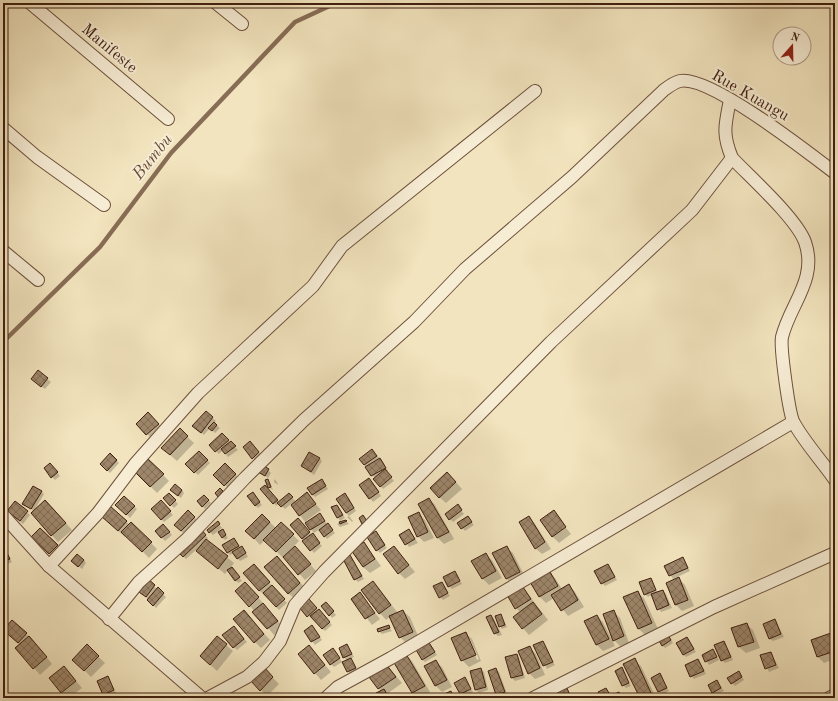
<svg xmlns="http://www.w3.org/2000/svg" width="838" height="701" font-family="'Old Standard TT',serif">
	<style>
		.shadow { fill: #0003; fill-rule: evenodd }
		.lines { fill: none; stroke-linecap: round; stroke-linejoin: round }
		.stream { stroke: #876d55; stroke-width: 4.5 }
		.building { fill: url(#building-cross-hatch); stroke: #412010 }
		.street-casing { stroke: #6d513c; stroke-width: 14 }
		.street { stroke: #f7edd5; stroke-width: 12 }
		.labels { text-anchor: middle; dominant-baseline: central; stroke-width: 4; stroke-linejoin: round; paint-order: stroke }
		.street-label { font-size: 16px; fill: #412010; stroke: #f7edd5 }
		.water-label { font-size: 17px; font-style: italic; fill: #6a4d38; stroke: #f7edd5 }
	</style>
	<defs>
		<pattern id="building-cross-hatch" width="8" height="8" patternUnits="userSpaceOnUse"><rect width="8" height="8" fill="#9d866a"/><path d="M0 0l8 8M0 8l8-8" fill="none" stroke="#826d56"/></pattern>
	</defs>
	<rect width="100%" height="100%" fill="#f2e4be"/>
	<filter id="stains"><feTurbulence type="fractalNoise" baseFrequency=".005" numOctaves="4"/><feColorMatrix values="0 0 0 0 .2 0 0 0 0 .09 0 0 0 0 .02 0 0 0 .5 -.17"/></filter>
	<radialGradient id="worn" r=".72"><stop offset=".6" stop-color="#630" stop-opacity="0"/><stop offset="1" stop-color="#630" stop-opacity=".3"/></radialGradient>
	<!-- shadow -->
	<g class="shadow">
		<polygon points="38,372 51,382 45,389 35,382"/>
		<polygon points="206,412 216,421 214,423 220,428 215,433 210,428 204,435 197,429"/>
		<polygon points="155,420 165,431 154,441 137,424"/>
		<polygon points="180,430 194,443 177,461 169,454"/>
		<polygon points="225,437 238,450 228,457 223,450 219,454 210,445"/>
		<polygon points="253,445 262,456 256,461 244,448"/>
		<polygon points="372,450 383,462 388,471 386,472 394,481 383,489 360,459"/>
		<polygon points="199,452 210,463 198,475 187,464"/>
		<polygon points="110,454 119,463 110,473 101,464"/>
		<polygon points="319,458 322,461 314,475 302,466"/>
		<polygon points="148,460 169,481 157,493 136,472"/>
		<polygon points="225,465 238,477 228,488 215,475"/>
		<polygon points="53,467 60,476 55,480 45,468"/>
		<polygon points="268,470 271,473 268,478 260,472"/>
		<polygon points="274,479 277,482 278,485 274,482"/>
		<polygon points="268,480 270,483 273,490 269,487"/>
		<polygon points="322,480 328,489 315,497 312,494"/>
		<polygon points="454,480 462,489 446,503 439,497"/>
		<polygon points="372,482 381,496 373,502 360,485"/>
		<polygon points="265,487 279,502 289,494 296,502 307,494 321,510 306,521 307,523 320,515 335,533 327,539 320,529 314,533 291,504 285,509 279,503 276,506"/>
		<polygon points="182,490 184,493 181,498 174,493"/>
		<polygon points="41,491 44,494 34,511 52,507 72,530 58,542 32,513 34,511 23,504"/>
		<polygon points="169,494 178,504 174,508 164,498"/>
		<polygon points="204,496 211,503 205,509 198,502"/>
		<polygon points="255,496 262,505 258,508 255,505"/>
		<polygon points="124,497 137,509 130,518 117,505"/>
		<polygon points="348,497 356,511 349,516 346,513"/>
		<polygon points="429,499 435,505 454,539 444,544 438,538 419,505"/>
		<polygon points="161,501 173,515 164,522 152,509"/>
		<polygon points="15,503 30,515 23,524 11,514"/>
		<polygon points="337,506 345,518 340,521 333,508"/>
		<polygon points="110,507 130,525 131,523 157,549 149,558 126,535 125,537 108,522"/>
		<polygon points="460,509 464,514 453,522 450,519"/>
		<polygon points="188,512 197,520 184,534 175,525"/>
		<polygon points="553,512 571,534 559,543 552,536"/>
		<polygon points="419,514 425,520 434,538 424,542 418,536"/>
		<polygon points="262,515 276,528 281,523 299,541 294,546 316,571 305,580 284,557 283,558 265,540 260,545 247,531"/>
		<polygon points="349,516 353,521 352,522 347,517"/>
		<polygon points="529,517 535,524 551,549 542,554 535,548"/>
		<polygon points="298,520 322,546 314,553 291,525"/>
		<polygon points="470,520 474,525 465,531 458,523"/>
		<polygon points="346,521 349,524 340,527 337,524"/>
		<polygon points="218,523 222,528 213,535 208,530"/>
		<polygon points="166,528 172,535 165,541 156,531"/>
		<polygon points="40,529 64,552 56,560 32,537"/>
		<polygon points="222,530 228,538 225,540 222,537"/>
		<polygon points="409,530 418,543 409,547 400,535"/>
		<polygon points="201,531 208,538 206,540 234,563 231,567 242,581 238,583 228,570 225,574 196,550 186,559 179,552"/>
		<polygon points="376,533 387,548 380,553 377,550"/>
		<polygon points="234,539 241,548 244,549 248,557 240,561 234,553 230,555 227,552"/>
		<polygon points="364,543 381,566 370,573 363,567"/>
		<polygon points="394,547 415,572 405,579 399,573"/>
		<polygon points="506,547 513,553 526,579 513,585 507,579 494,553"/>
		<polygon points="5,550 12,562 3,566 3,551"/>
		<polygon points="485,554 492,560 502,578 489,585 483,579 472,562"/>
		<polygon points="350,556 364,579 358,582 355,579"/>
		<polygon points="683,558 690,571 673,579 665,566"/>
		<polygon points="84,560 86,563 82,569 75,564"/>
		<polygon points="283,563 306,589 295,599 288,593"/>
		<polygon points="254,565 287,603 279,610 259,590"/>
		<polygon points="608,565 617,580 605,586 602,583"/>
		<polygon points="455,572 462,584 452,589 449,586"/>
		<polygon points="549,572 555,578 562,589 569,585 575,592 584,607 568,616 554,598 546,603 539,596"/>
		<polygon points="146,579 166,597 156,608 141,592"/>
		<polygon points="650,579 658,593 663,591 666,594 672,608 661,612 652,595 648,597 645,594"/>
		<polygon points="679,579 685,585 694,606 682,611 675,604"/>
		<polygon points="373,582 398,613 403,611 410,617 419,638 406,643 400,637 391,616 386,620 380,613 363,590"/>
		<polygon points="442,583 450,596 443,600 440,597"/>
		<polygon points="521,585 548,620 529,635 514,618 521,613 516,608"/>
		<polygon points="251,589 283,627 274,635 250,606"/>
		<polygon points="637,592 644,598 658,629 645,635 638,628"/>
		<polygon points="360,594 380,619 372,625 352,599"/>
		<polygon points="308,600 332,625 325,631 300,607"/>
		<polygon points="326,603 336,615 332,618 330,615"/>
		<polygon points="613,611 620,618 629,643 620,646 614,640"/>
		<polygon points="501,615 507,627 502,629 500,626"/>
		<polygon points="491,616 494,619 502,635 498,636 495,633"/>
		<polygon points="597,616 603,622 615,646 603,651 597,645 586,621"/>
		<polygon points="250,618 270,640 261,648 255,642"/>
		<polygon points="775,620 784,637 773,641 770,639"/>
		<polygon points="12,622 33,640 52,664 40,675 34,668 20,645 11,637"/>
		<polygon points="746,624 753,630 760,648 746,653 739,647 733,629"/>
		<polygon points="388,626 392,631 382,634 379,631"/>
		<polygon points="237,630 247,642 237,650 234,647"/>
		<polygon points="315,630 322,640 315,645 305,631"/>
		<path d="M465 633 472 639 481 661 469 667 462 660ZM468 639H470L479 659 477 660Z"/>
		<polygon points="831,634 835,638 835,659 824,663 818,657"/>
		<polygon points="669,636 673,643 665,648 662,645"/>
		<polygon points="217,637 233,651 217,671 207,662"/>
		<polygon points="687,638 696,652 686,657 683,654"/>
		<polygon points="428,642 437,655 425,662 422,659"/>
		<polygon points="542,642 555,665 547,669 535,646"/>
		<polygon points="724,642 733,660 725,663 722,660"/>
		<polygon points="347,645 354,657 350,659 358,671 351,674 348,671 347,661 344,657"/>
		<polygon points="87,646 105,663 91,677 74,660"/>
		<polygon points="309,646 331,672 321,680 315,673"/>
		<polygon points="529,647 536,654 545,675 535,679 529,673"/>
		<polygon points="713,650 719,660 709,665 703,655"/>
		<polygon points="336,652 342,662 334,667 331,664"/>
		<polygon points="771,653 779,668 769,672 762,656"/>
		<polygon points="406,655 412,661 430,692 421,698 413,692"/>
		<polygon points="516,655 519,658 525,678 515,681 512,678 507,658"/>
		<polygon points="634,660 641,666 656,698 641,698"/>
		<polygon points="698,660 706,674 694,679 691,676"/>
		<polygon points="435,661 442,667 452,687 442,692 436,686 425,666"/>
		<polygon points="386,665 402,683 387,694 389,698 380,698 381,691 370,677"/>
		<polygon points="264,669 279,684 267,696 251,680"/>
		<polygon points="481,669 484,672 488,690 479,693 476,690 471,672"/>
		<polygon points="621,669 631,686 626,688 623,685"/>
		<polygon points="496,670 499,672 507,694 500,697 497,694"/>
		<polygon points="739,672 744,680 735,686 732,683"/>
		<polygon points="70,674 82,688 68,698 62,692"/>
		<polygon points="659,675 669,691 662,695 652,679"/>
		<polygon points="108,678 116,693 107,697 104,694"/>
		<polygon points="464,678 473,692 464,697 455,684"/>
		<polygon points="717,681 724,691 716,695 713,692"/>
		<polygon points="606,689 611,696 602,698 601,696"/>
		<polygon points="619,693 623,698 613,698 612,696"/>
	</g>
	<g class="lines">
		<!-- stream -->
		<polyline class="stream" points="3,342 100,247 171,153 295,22 336,3"/>
	</g>
	<!-- building -->
	<g class="building">
		<polygon points="38,370 48,378 41,387 31,379"/>
		<polygon points="206,411 213,417 201,433 192,426"/>
		<polygon points="148,412 159,424 146,435 136,424"/>
		<polygon points="214,422 217,425 212,431 208,428"/>
		<polygon points="180,428 188,436 170,455 161,448"/>
		<polygon points="222,433 229,440 215,452 209,445"/>
		<polygon points="231,441 236,446 225,454 221,449"/>
		<polygon points="250,441 259,452 252,459 243,447"/>
		<polygon points="372,449 377,456 364,465 359,459"/>
		<polygon points="199,451 208,460 194,473 185,464"/>
		<polygon points="309,452 320,458 311,472 301,466"/>
		<polygon points="110,453 117,460 107,471 100,464"/>
		<polygon points="380,458 386,468 371,476 365,467"/>
		<polygon points="148,459 164,474 150,487 135,472"/>
		<polygon points="50,463 58,472 51,478 44,468"/>
		<polygon points="225,463 236,474 224,486 213,475"/>
		<polygon points="262,465 269,469 265,476 258,472"/>
		<polygon points="385,469 392,477 380,487 373,479"/>
		<polygon points="447,472 456,482 439,498 430,488"/>
		<polygon points="369,478 379,492 369,499 359,485"/>
		<polygon points="268,479 271,487 268,488 265,480"/>
		<polygon points="322,479 326,486 312,495 307,488"/>
		<polygon points="175,484 182,490 178,496 170,490"/>
		<polygon points="265,485 278,500 273,504 260,489"/>
		<polygon points="33,486 42,491 31,509 22,504"/>
		<polygon points="220,488 223,491 218,497 215,493"/>
		<polygon points="253,492 260,502 255,506 247,496"/>
		<polygon points="307,492 316,504 299,516 291,505"/>
		<polygon points="169,493 176,500 170,506 163,498"/>
		<polygon points="289,493 293,497 281,507 277,503"/>
		<polygon points="345,493 354,508 346,513 336,499"/>
		<polygon points="204,495 209,500 202,507 197,501"/>
		<polygon points="124,496 135,506 126,515 115,505"/>
		<polygon points="429,498 449,532 437,538 418,504"/>
		<polygon points="45,500 66,523 51,536 31,513"/>
		<polygon points="161,500 171,511 161,520 151,509"/>
		<polygon points="15,501 28,511 20,521 7,511"/>
		<polygon points="458,504 462,510 449,520 445,514"/>
		<polygon points="337,505 343,515 337,518 331,507"/>
		<polygon points="110,506 127,521 118,531 101,516"/>
		<polygon points="188,510 195,517 181,531 174,525"/>
		<polygon points="554,510 566,527 552,537 540,520"/>
		<polygon points="419,512 428,532 417,537 408,517"/>
		<polygon points="320,513 325,521 310,530 305,523"/>
		<polygon points="262,514 270,522 254,539 245,531"/>
		<polygon points="363,515 367,521 362,524 359,518"/>
		<polygon points="468,516 472,522 461,529 457,523"/>
		<polygon points="529,516 545,542 535,549 519,522"/>
		<polygon points="298,518 310,532 302,539 290,525"/>
		<polygon points="346,520 347,521 340,524 339,522"/>
		<polygon points="218,521 220,524 209,533 207,530"/>
		<polygon points="131,522 152,542 142,552 121,532"/>
		<polygon points="281,522 294,534 276,552 263,540"/>
		<polygon points="328,523 333,530 324,537 319,530"/>
		<polygon points="163,524 170,532 161,538 155,531"/>
		<polygon points="40,528 58,545 49,554 31,537"/>
		<polygon points="201,529 206,535 183,557 178,552"/>
		<polygon points="223,529 226,535 222,538 218,532"/>
		<polygon points="409,529 415,539 405,545 399,535"/>
		<polygon points="376,531 385,545 376,551 367,537"/>
		<polygon points="313,533 320,543 310,551 302,541"/>
		<polygon points="234,538 239,546 227,553 222,545"/>
		<polygon points="206,539 228,556 218,569 196,551"/>
		<polygon points="364,542 375,559 363,567 351,550"/>
		<polygon points="242,546 246,553 237,559 232,552"/>
		<polygon points="295,546 311,564 298,575 283,557"/>
		<polygon points="394,546 409,565 398,574 383,554"/>
		<polygon points="507,546 520,572 506,579 492,553"/>
		<polygon points="5,549 10,559 3,562 3,550"/>
		<polygon points="486,553 496,571 482,579 471,561"/>
		<polygon points="77,554 84,560 78,567 71,561"/>
		<polygon points="350,555 362,576 354,580 343,559"/>
		<polygon points="277,556 300,583 288,594 264,567"/>
		<polygon points="683,557 688,568 669,576 664,566"/>
		<polygon points="254,564 270,582 259,591 243,573"/>
		<polygon points="608,564 615,577 601,584 594,571"/>
		<polygon points="232,567 240,577 235,581 227,570"/>
		<polygon points="549,570 558,586 539,597 530,582"/>
		<polygon points="455,571 460,581 448,587 443,577"/>
		<polygon points="146,577 155,585 146,597 136,590"/>
		<polygon points="679,577 688,600 675,605 666,583"/>
		<polygon points="651,578 656,590 644,595 639,582"/>
		<polygon points="373,581 391,605 379,614 361,590"/>
		<polygon points="245,582 259,597 249,607 235,591"/>
		<polygon points="442,582 448,593 439,598 433,586"/>
		<polygon points="521,584 531,599 515,609 506,593"/>
		<polygon points="569,584 578,600 561,611 551,595"/>
		<polygon points="272,585 285,599 276,607 263,593"/>
		<polygon points="158,587 164,593 153,606 147,600"/>
		<polygon points="663,590 669,605 657,610 651,594"/>
		<polygon points="638,591 652,623 638,629 623,597"/>
		<polygon points="360,592 375,613 365,619 351,599"/>
		<polygon points="308,598 317,608 307,617 299,607"/>
		<polygon points="326,602 334,611 329,616 321,606"/>
		<polygon points="533,602 542,614 522,629 513,617"/>
		<polygon points="263,603 278,621 267,629 252,612"/>
		<polygon points="319,609 330,622 322,629 310,616"/>
		<polygon points="244,610 264,634 254,643 233,619"/>
		<polygon points="403,610 413,632 399,638 389,616"/>
		<polygon points="614,610 624,636 613,641 603,614"/>
		<polygon points="501,614 505,625 499,627 495,616"/>
		<polygon points="491,615 499,632 494,634 486,617"/>
		<polygon points="597,615 609,639 596,645 584,621"/>
		<polygon points="775,619 781,634 769,639 763,624"/>
		<polygon points="12,620 27,633 18,643 3,630"/>
		<polygon points="747,623 754,642 738,647 731,628"/>
		<polygon points="312,625 320,637 311,642 304,631"/>
		<polygon points="389,625 390,628 378,632 377,629"/>
		<polygon points="234,626 244,639 233,648 222,635"/>
		<polygon points="466,632 476,655 461,661 451,638"/>
		<polygon points="666,632 671,640 662,646 657,637"/>
		<polygon points="831,633 835,651 817,657 811,640"/>
		<polygon points="29,636 47,657 33,669 15,648"/>
		<polygon points="217,636 227,644 210,665 200,656"/>
		<polygon points="687,637 694,649 683,655 676,643"/>
		<polygon points="428,641 435,652 422,660 415,648"/>
		<polygon points="543,641 553,662 543,666 533,645"/>
		<polygon points="724,641 731,657 721,661 714,645"/>
		<polygon points="87,644 99,656 84,671 72,660"/>
		<polygon points="347,644 352,654 343,658 339,648"/>
		<polygon points="309,645 325,665 314,674 298,654"/>
		<polygon points="530,646 540,668 528,674 518,651"/>
		<polygon points="333,648 340,658 330,665 323,655"/>
		<polygon points="713,649 717,657 705,662 702,655"/>
		<polygon points="771,652 776,665 765,669 760,655"/>
		<polygon points="406,654 425,686 412,693 393,661"/>
		<polygon points="517,654 523,675 511,678 505,657"/>
		<polygon points="351,658 356,668 347,672 342,662"/>
		<polygon points="635,658 651,693 640,698 623,664"/>
		<polygon points="698,659 704,671 690,677 685,665"/>
		<polygon points="436,660 447,680 435,686 424,666"/>
		<polygon points="386,664 396,677 378,689 369,677"/>
		<polygon points="64,666 76,681 61,693 49,678"/>
		<polygon points="264,667 273,677 260,691 250,680"/>
		<polygon points="622,667 629,683 622,686 615,671"/>
		<polygon points="481,668 486,687 475,690 470,671"/>
		<polygon points="496,668 505,692 496,695 488,671"/>
		<polygon points="739,671 742,677 731,684 727,678"/>
		<polygon points="660,673 667,688 658,692 651,678"/>
		<polygon points="108,676 114,690 103,695 97,681"/>
		<polygon points="465,677 471,689 460,694 454,683"/>
		<polygon points="717,680 721,688 712,693 708,685"/>
		<polygon points="567,688 571,698 561,698 558,692"/>
		<polygon points="606,688 609,693 600,697 598,692"/>
		<polygon points="384,689 389,698 379,698 376,693"/>
		<polygon points="338,690 342,695 339,698 328,698"/>
		<polygon points="451,691 454,698 443,698 442,695"/>
		<polygon points="619,692 620,695 611,698 610,696"/>
		<polygon points="351,693 354,698 343,698"/>
	</g>
	<g class="lines">
		<!-- street casing -->
		<g class="street-casing">
			<g id="street">
				<polyline points="30,3 168,119"/>
				<polyline points="216,3 242,24"/>
				<path d="M730 100C725 125 722 134 732 158 751 178 796 218 805 242 818 279 790 304 782 337 780 347 789 415 794 423 805 443 822 461 835 480"/>
				<polyline points="3,128 37,157 104,205"/>
				<polyline points="3,251 38,280"/>
				<polyline points="3,515 49,566 202,698"/>
				<polyline points="49,566 98,513 135,464 198,393 313,286 342,246 535,91"/>
				<path d="M109 619 139 582 187 539 245 478 304 420 414 322 465 269 572 177 664 90C668 87 675 82 680 81 709 75 809 153 835 173"/>
				<polyline points="208,698 247,677 264,662 280,641 295,605 324,572 551,342 692,210 732,158"/>
				<polyline points="326,698 338,687 391,658 793,422"/>
				<polyline points="533,698 714,607 835,553"/>
				<polyline points="829,698 835,695"/>
			</g>
		</g>
		<!-- street -->
		<use href="#street" class="street"/>
	</g>
	<g class="labels">
		<!-- street labels -->
		<g class="street-label">
			<text transform="translate(109 49) rotate(40)">Manifeste</text>
			<text transform="translate(750 96) rotate(30)">Rue Kuangu</text>
		</g>
		<!-- water labels -->
		<g class="water-label">
			<text transform="translate(153 157) rotate(-51)">Bumbu</text>
		</g>
	</g>
	<!-- margin -->
	<rect width="838" height="701" fill="none" stroke="#f2e4be" stroke-width="16"/>
	<rect x="4" y="4" width="830" height="693" fill="none" stroke="#412010" stroke-width="2"/>
	<rect x="8" y="8" width="822" height="685" fill="none" stroke="#412010"/>
	<!-- north arrow -->
	<g transform="translate(792 46) rotate(20)"><circle r="19" fill="#f7edd5" stroke="#ae9b86"/>
	<path d="M0-3L7 15L0 10L-7 15Z" fill="#8f2418"/>
	<text y="-6" font-size="11" font-weight="bold" text-anchor="middle" fill="#412010">N</text>
	</g>
	<rect width="100%" height="100%" filter="url(#stains)"/>
	<rect width="100%" height="100%" fill="url(#worn)"/>
</svg>
